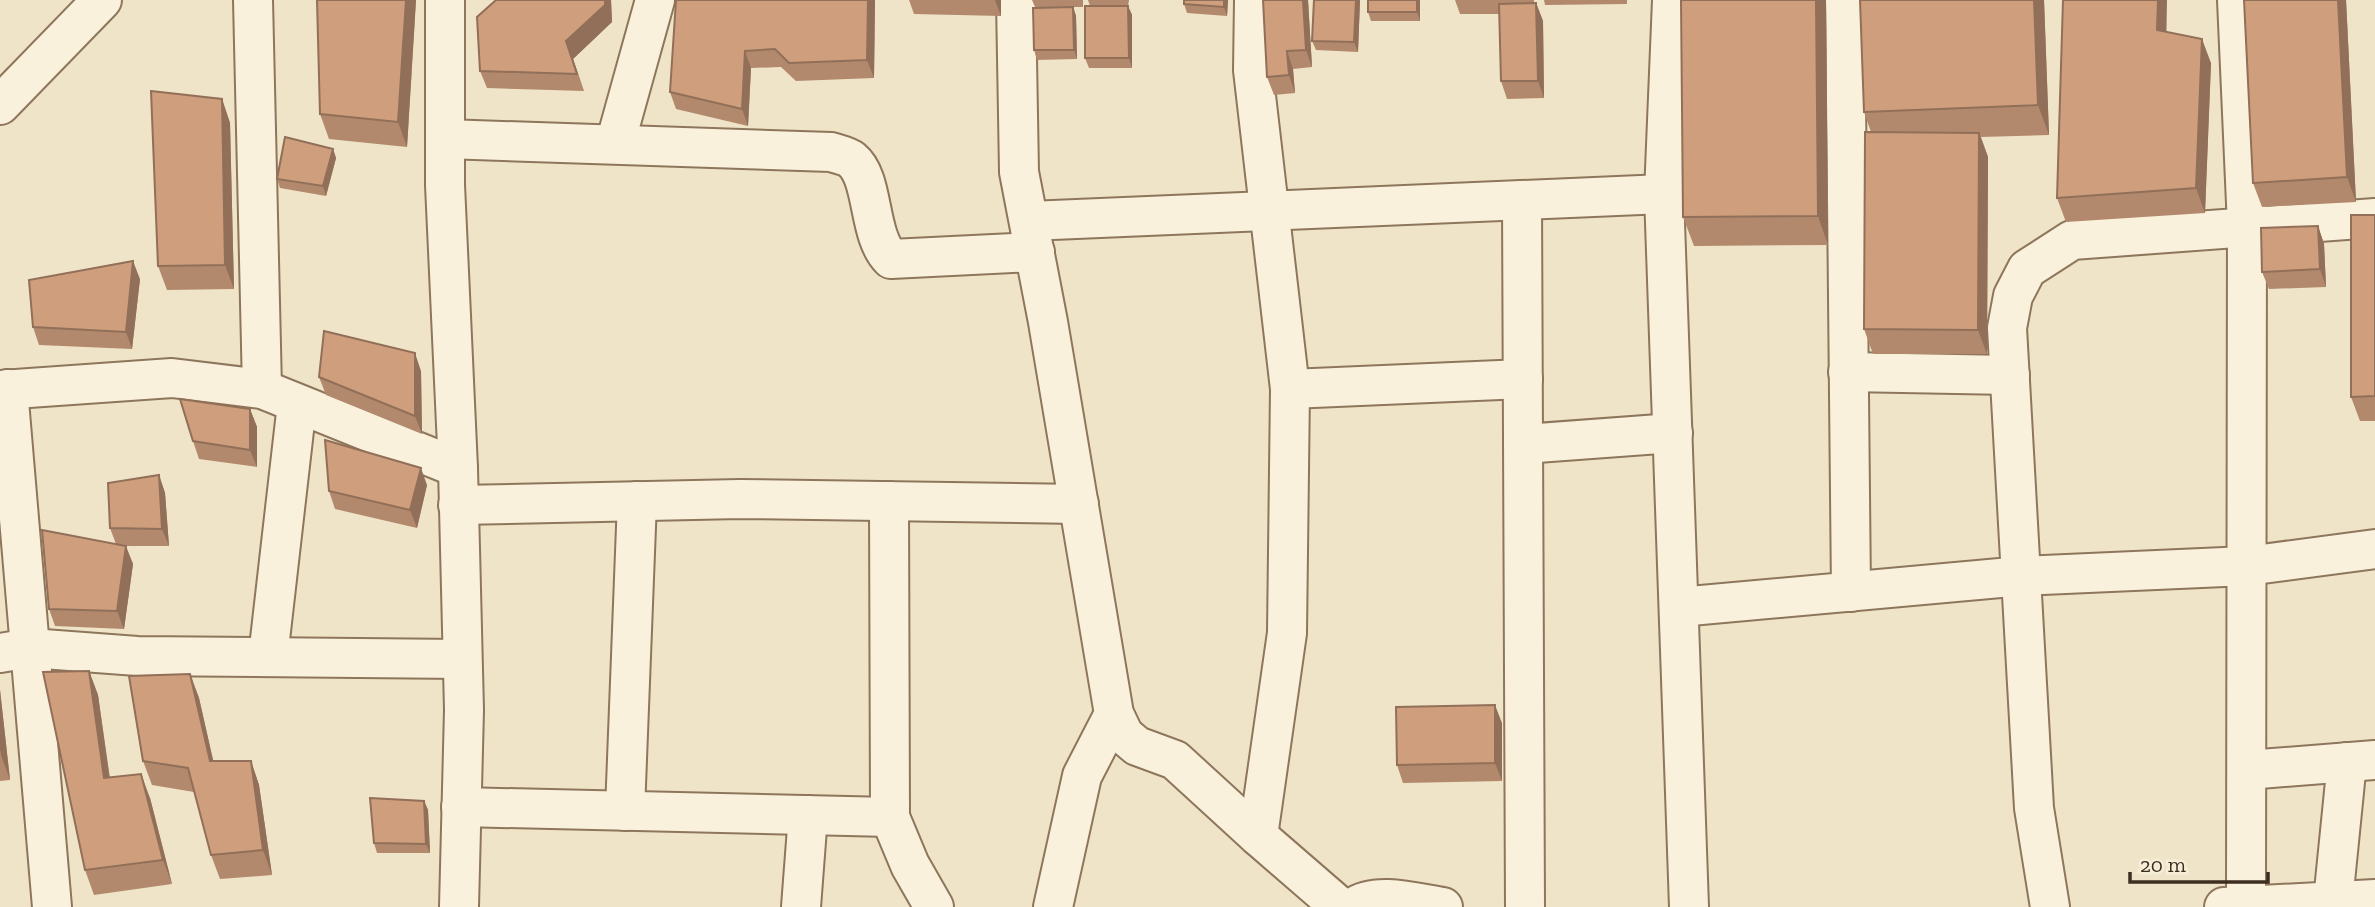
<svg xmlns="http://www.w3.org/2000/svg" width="2375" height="907" font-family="'Zilla Slab',serif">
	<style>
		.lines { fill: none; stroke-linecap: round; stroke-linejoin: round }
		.minor-casing { stroke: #8d765c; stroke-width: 42 }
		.minor { stroke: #faf1dc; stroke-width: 38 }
		.wall { fill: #b2896c }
		.shaded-wall { fill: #916f58 }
		.building { fill: #cf9f7d; stroke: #916f58; stroke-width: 2 }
	</style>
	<rect width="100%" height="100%" fill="#f0e4c8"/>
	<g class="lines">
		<!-- minor casing -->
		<g class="minor-casing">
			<g id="minor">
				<polyline points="253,0 262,389"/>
				<polyline points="445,0 445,185 458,468 464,710 459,907"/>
				<polyline points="1016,0 1019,172 1048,322 1114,714 1124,735 1137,746 1175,760 1258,836 1340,907"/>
				<polyline points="1254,0 1253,70 1290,389 1287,633 1258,836"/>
				<polyline points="1672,0 1664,194 1689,907"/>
				<polyline points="1845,0 1851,592"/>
				<polyline points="2237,0 2247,226 2246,906"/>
				<polyline points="0,105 102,0"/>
				<path d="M445 139 831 152C837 154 847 156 852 160 875 179 867 235 891 259L1035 252"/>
				<polyline points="615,144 655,0"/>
				<polyline points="1522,200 1525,907"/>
				<polyline points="1029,221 1664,194"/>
				<polyline points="1848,372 2010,375"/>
				<polyline points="8,389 52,907"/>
				<polyline points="1290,389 1523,379"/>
				<polyline points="0,390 172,378 262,389 458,468"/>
				<polyline points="1523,444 1673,433"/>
				<polyline points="889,501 890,817 910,865 934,907"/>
				<polyline points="458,505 740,499 1079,504"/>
				<polyline points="1679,607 2022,576 2247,566 2375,549"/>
				<polyline points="0,653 30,648 137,656 462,659"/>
				<polyline points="268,657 297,404"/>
				<polyline points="2247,770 2375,760"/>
				<polyline points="461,807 890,817"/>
				<polyline points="625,811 637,501"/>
				<polyline points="2333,901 2347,762"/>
				<polyline points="801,907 808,815"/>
				<polyline points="1053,907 1082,776 1114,714"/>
				<path d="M1354 907C1376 891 1417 903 1443 907"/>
				<polyline points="2050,907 2034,808 2007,328 2013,296 2027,269 2072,240 2375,218"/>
				<polyline points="2224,907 2375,899"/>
			</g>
		</g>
		<!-- minor -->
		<use href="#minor" class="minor"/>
	</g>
	<!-- wall -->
	<g class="wall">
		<polygon points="317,0 416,0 407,147 329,139 320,114"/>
		<polygon points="496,0 611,0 612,22 573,59 584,91 487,88 480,71"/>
		<polygon points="676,0 875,0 874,78 796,81 781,67 751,68 748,126 676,109 670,92"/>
		<polygon points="909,0 1001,0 1001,16 914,14"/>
		<polygon points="1032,0 1083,0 1083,7 1073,7 1076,16 1077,59 1037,60 1034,50 1069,7 1035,7"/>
		<polygon points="1088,0 1129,0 1128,6 1132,15 1132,68 1089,68 1085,58 1090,6"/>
		<polygon points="1228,0 1227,16 1187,13 1184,4"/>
		<polygon points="1263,0 1308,0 1312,67 1293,69 1295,93 1274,95 1267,77"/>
		<polygon points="1360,0 1358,52 1316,50 1312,41"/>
		<polygon points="1368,0 1420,0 1420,21 1371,21 1368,12"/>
		<polygon points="1455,0 1534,0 1534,3 1536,3 1543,21 1544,98 1507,99 1501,81 1500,14 1460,14"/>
		<polygon points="1544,0 1627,0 1627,4 1545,5"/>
		<polygon points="1681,0 1826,0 1828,245 1694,246 1683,217"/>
		<polygon points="1860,0 2044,0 2049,135 1981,137 1988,157 1987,354 1873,354 1864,329 1871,132 1864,112"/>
		<polygon points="2244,0 2346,0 2356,202 2262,207 2253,183"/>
		<polygon points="2166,32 2211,63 2205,213 2066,222 2057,198"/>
		<polygon points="222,99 230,123 234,289 167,290 158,266"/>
		<polygon points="333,149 336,158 326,196 280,188 277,179"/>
		<polygon points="2375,215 2375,421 2360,421 2351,397"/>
		<polygon points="2318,226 2324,244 2326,287 2269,289 2262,272"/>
		<polygon points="140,279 132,349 39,345 33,327"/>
		<polygon points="421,371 422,434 326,395 319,377"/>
		<polygon points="250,409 257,427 257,467 199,459 193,441"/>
		<polygon points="159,475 165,493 169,546 125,546 133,564 124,629 55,626 49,609 116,544 110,528"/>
		<polygon points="427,485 417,528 335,509 329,491"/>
		<polygon points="89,671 98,695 110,778 150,798 172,884 94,895 85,870"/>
		<polygon points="190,674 199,698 213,761 251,761 259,785 272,875 220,879 211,855 194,792 152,785 143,761"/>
		<polygon points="0,690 10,780 0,781"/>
		<polygon points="1502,723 1502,781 1403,783 1397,765"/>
		<polygon points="424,801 428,810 430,853 377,853 374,843"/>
	</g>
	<!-- shaded-wall -->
	<g class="shaded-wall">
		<polygon points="406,0 416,0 407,147 398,122"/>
		<polygon points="605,0 611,0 612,22 573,59 584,91 566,41"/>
		<polygon points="868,0 875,0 874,78 867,60"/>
		<polygon points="995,0 1001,0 1001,16"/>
		<polygon points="1224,0 1228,0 1227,16 1224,7"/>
		<polygon points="1303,0 1308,0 1312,67 1306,50"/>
		<polygon points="1356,0 1360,0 1358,52 1354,42"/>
		<polygon points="1417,0 1420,0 1420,21 1417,12"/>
		<polygon points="1816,0 1826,0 1828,245 1818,216"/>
		<polygon points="2034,0 2044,0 2049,135 2038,105"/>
		<polygon points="2158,0 2167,0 2166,54 2157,30"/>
		<polygon points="2338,0 2346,0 2356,202 2347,177"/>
		<polygon points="1536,3 1543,21 1544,98 1538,81"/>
		<polygon points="1128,6 1132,15 1132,68 1129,58"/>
		<polygon points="1073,7 1076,16 1077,59 1074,50"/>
		<polygon points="2202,39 2211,63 2205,213 2196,188"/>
		<polygon points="745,51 751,68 748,126 742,109"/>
		<polygon points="1287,51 1293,69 1295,93 1289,75"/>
		<polygon points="222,99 230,123 234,289 225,265"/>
		<polygon points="1979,133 1988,157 1987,354 1978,330"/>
		<polygon points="333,149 336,158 326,196 323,186"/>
		<polygon points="2318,226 2324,244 2326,287 2320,269"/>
		<polygon points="133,261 140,279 132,349 126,332"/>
		<polygon points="415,353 421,371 422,434 415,416"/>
		<polygon points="250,409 257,427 257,467 250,450"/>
		<polygon points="421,468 427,485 417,528 410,510"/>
		<polygon points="159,475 165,493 169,546 162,529"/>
		<polygon points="126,546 133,564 124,629 117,611"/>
		<polygon points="89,671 98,695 113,803 104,778"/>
		<polygon points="190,674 199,698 219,786 210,761"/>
		<polygon points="0,690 10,780 1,755 0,749"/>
		<polygon points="1495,705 1502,723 1502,781 1495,763"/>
		<polygon points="251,761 259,785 272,875 263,850"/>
		<polygon points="141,774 150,798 172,884 163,860"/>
		<polygon points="424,801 428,810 430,853 426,844"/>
	</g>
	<!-- building -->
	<g class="building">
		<polygon points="317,0 406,0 398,122 320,114"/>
		<polygon points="496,0 605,0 605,5 566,41 577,74 480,71 477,17"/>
		<polygon points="676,0 868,0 867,60 789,63 775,49 745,51 742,109 670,92"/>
		<polygon points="1184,0 1224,0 1224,7 1184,4"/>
		<polygon points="1263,0 1303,0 1306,50 1287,51 1289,75 1267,77"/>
		<polygon points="1314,0 1356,0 1354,42 1312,41"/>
		<rect x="1368" y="0" width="49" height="12"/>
		<polygon points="1681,0 1816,0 1818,216 1683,217"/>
		<polygon points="1860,0 2034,0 2038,105 1864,112"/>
		<polygon points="2063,0 2158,0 2157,30 2202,39 2196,188 2057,198"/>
		<polygon points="2244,0 2338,0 2347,177 2253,183"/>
		<polygon points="1536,3 1538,81 1501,81 1499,4"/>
		<polygon points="1085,6 1128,6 1129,58 1085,58"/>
		<polygon points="1073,7 1074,50 1034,50 1033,8"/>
		<polygon points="151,91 222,99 225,265 158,266"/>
		<polygon points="1865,132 1979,133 1978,330 1864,329"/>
		<polygon points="285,137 333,149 323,186 277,179"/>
		<polygon points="2351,215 2375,215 2375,396 2351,397"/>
		<polygon points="2318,226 2320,269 2262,272 2261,228"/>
		<polygon points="133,261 126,332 33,327 29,280"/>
		<polygon points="324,331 415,353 415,416 319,377"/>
		<polygon points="180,399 250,409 250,450 193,441"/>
		<polygon points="325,440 421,468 410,510 329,491"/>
		<polygon points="159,475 162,529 110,528 108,483"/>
		<polygon points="42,530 126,546 117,611 49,609"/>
		<polygon points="89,671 104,778 141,774 163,860 85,870 43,672"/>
		<polygon points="190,674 210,761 251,761 263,850 211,855 188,768 143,761 129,676"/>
		<polygon points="1495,705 1495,763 1397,765 1396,707"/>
		<polygon points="370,798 424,801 426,844 374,843"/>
	</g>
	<!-- scale -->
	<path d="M2130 872v10h138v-10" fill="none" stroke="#3d2e20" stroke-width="3.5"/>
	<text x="2140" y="872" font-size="21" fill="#3d2e20" stroke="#f7eed8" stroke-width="5" paint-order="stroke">20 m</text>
</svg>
